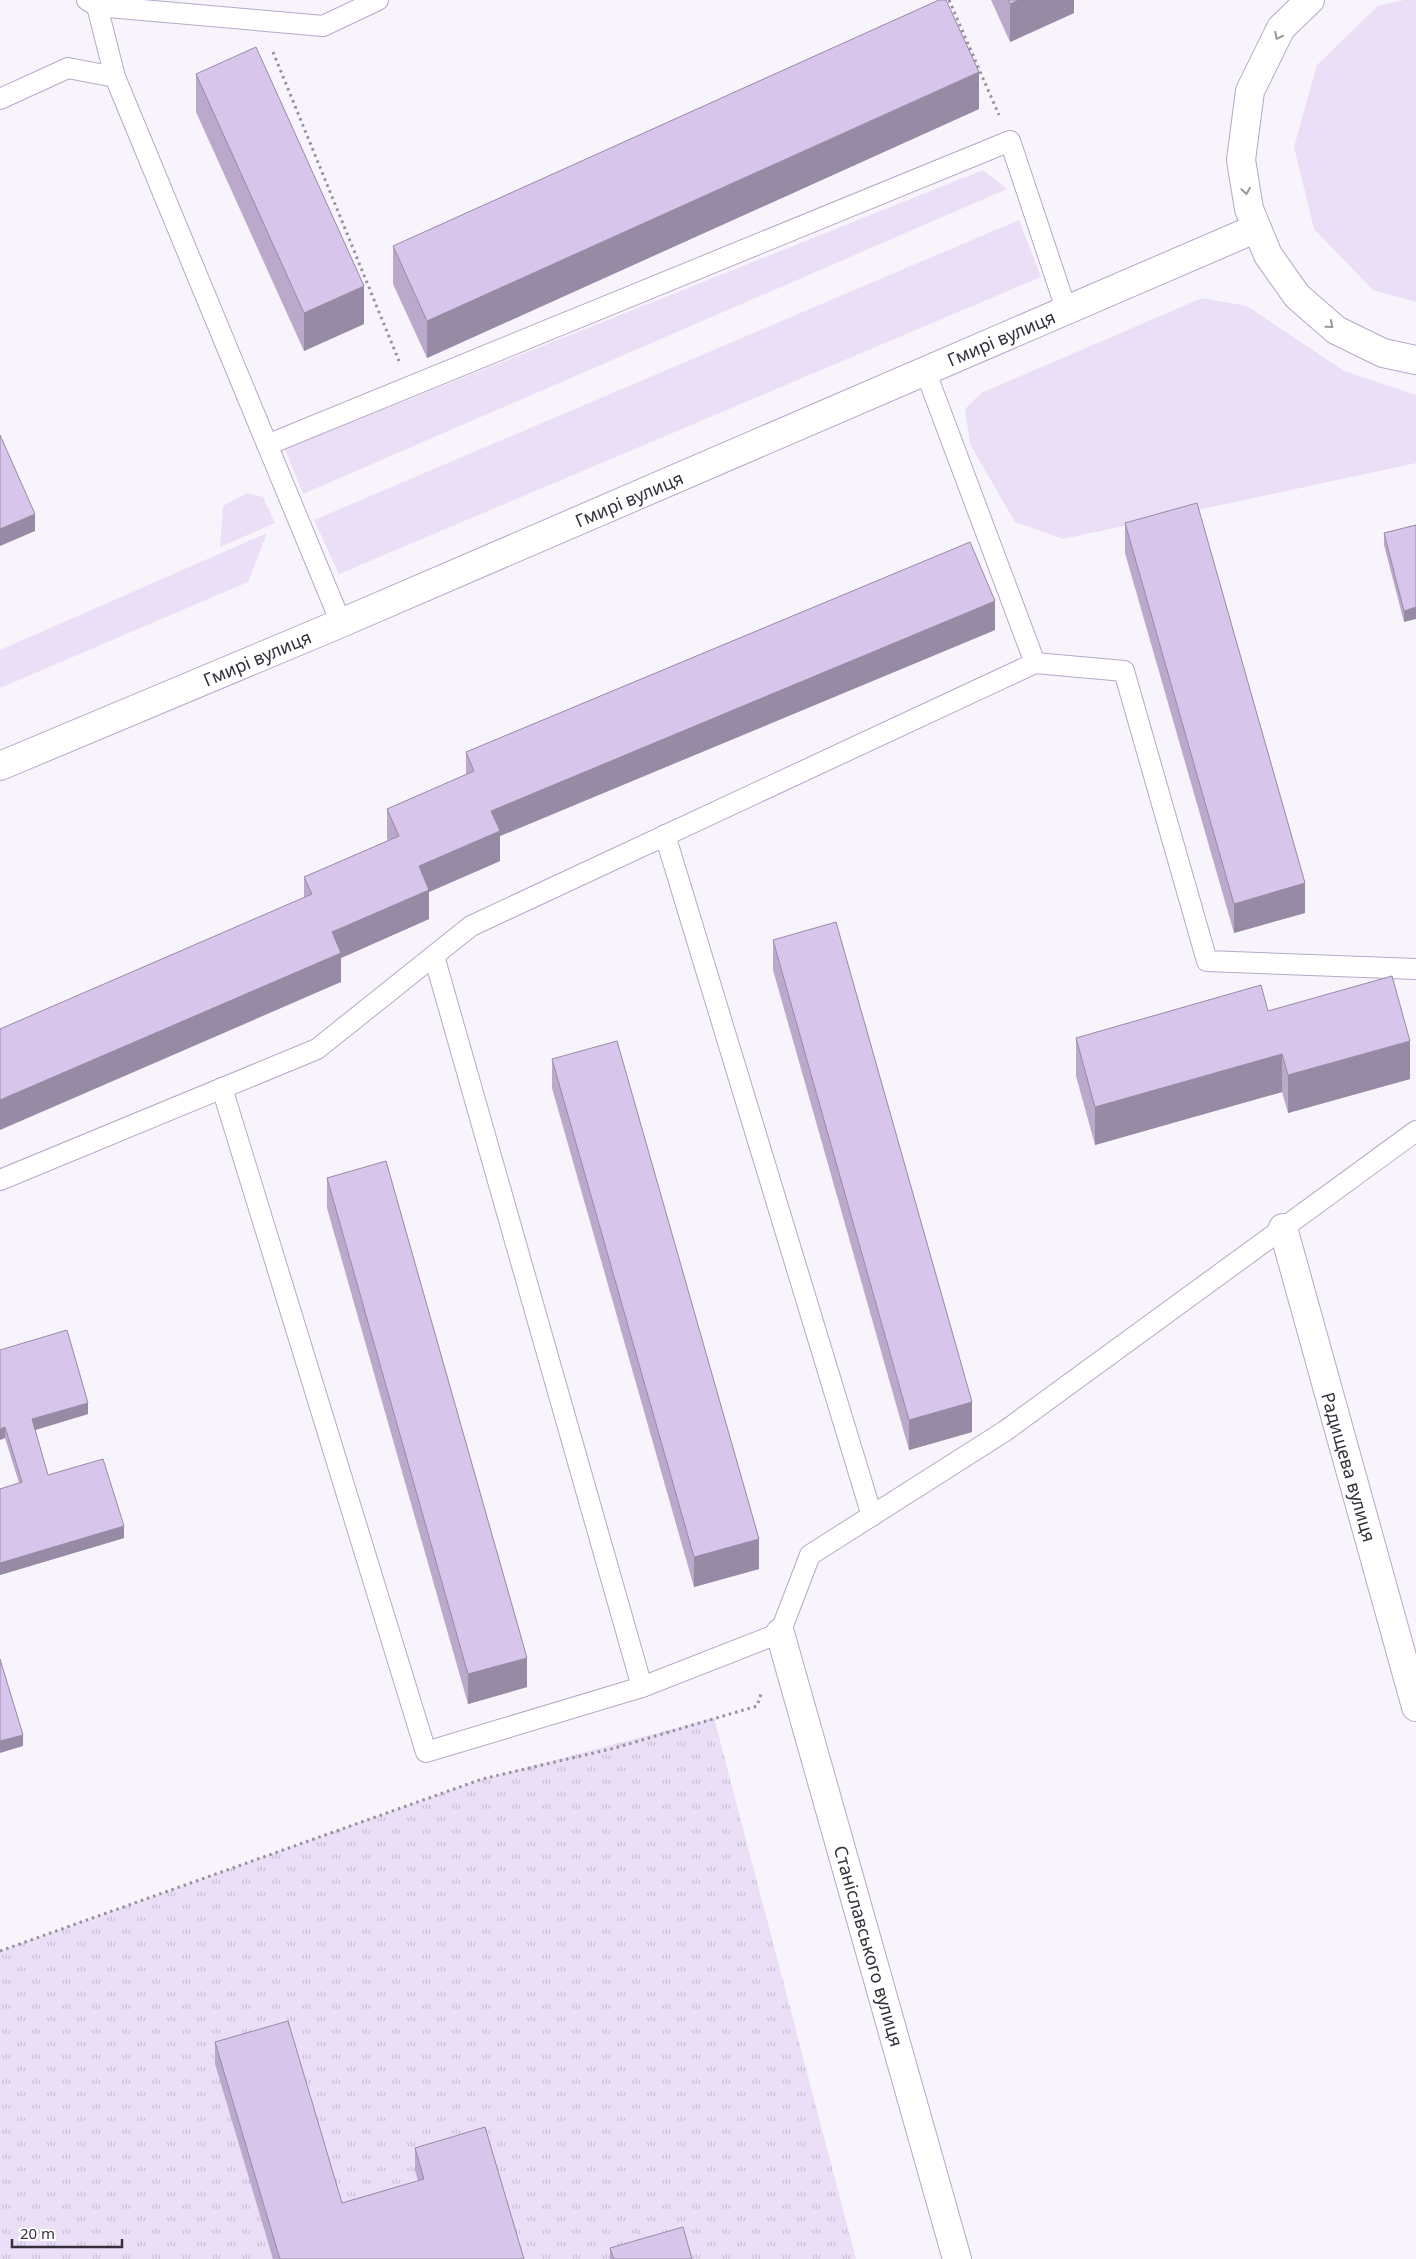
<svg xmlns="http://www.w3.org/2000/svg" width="1416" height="2259" font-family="'Noto Sans',sans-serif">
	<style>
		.grass { fill: #eadff7 }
		.park { fill: url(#park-tufts) }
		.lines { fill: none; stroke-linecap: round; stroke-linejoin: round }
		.service-casing { stroke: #b7a8c7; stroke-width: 22 }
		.minor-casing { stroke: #b7a8c7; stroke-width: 30 }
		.tertiary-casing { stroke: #b7a8c7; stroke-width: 30 }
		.path { stroke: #96919b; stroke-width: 3; stroke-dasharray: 2.5 4; stroke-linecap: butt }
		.service { stroke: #fff; stroke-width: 20 }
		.minor { stroke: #fff; stroke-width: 28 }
		.tertiary { stroke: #fff; stroke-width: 28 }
		.wall { fill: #baa9cb }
		.shaded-wall { fill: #978aa5 }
		.building { fill: #d8c5ec; stroke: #978aa5 }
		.oneway { stroke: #9a989e }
		.labels { text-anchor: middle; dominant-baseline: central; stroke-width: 4.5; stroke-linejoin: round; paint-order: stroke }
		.street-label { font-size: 18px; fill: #36303d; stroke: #fff }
	</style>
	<defs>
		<pattern id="park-tufts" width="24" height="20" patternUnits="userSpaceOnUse" patternTransform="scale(1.25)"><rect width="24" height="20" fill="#eadff7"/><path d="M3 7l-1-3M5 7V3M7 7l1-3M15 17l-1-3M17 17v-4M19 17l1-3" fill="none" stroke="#c9c0d5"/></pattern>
	</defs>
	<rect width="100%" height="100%" fill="#f8f4fb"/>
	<!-- grass -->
	<g class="grass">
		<polygon points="1404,0 1416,0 1416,302 1373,290 1314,229 1294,147 1317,65 1378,6"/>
		<polygon points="983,170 1007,189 303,494 285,449"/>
		<polygon points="1019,220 1041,277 339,574 314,520"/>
		<polygon points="1202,298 1247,306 1344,371 1416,395 1416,463 1063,539 1015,522 970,444 965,409 981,393"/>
		<polygon points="247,493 263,497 275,523 220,547 223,506"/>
		<polygon points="267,533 248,582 0,688 0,650"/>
	</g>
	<!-- park -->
	<polygon class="park" points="714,1718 856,2259 0,2259 0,1951 482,1779"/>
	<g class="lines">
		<!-- service casing -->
		<g class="service-casing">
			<g id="service">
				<polyline points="87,0 97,6 115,77"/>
				<polyline points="97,6 323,26 378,0"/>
				<polyline points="0,99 68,68 115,77 341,623"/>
				<polyline points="267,445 1010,141 1066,309"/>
				<polyline points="1035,663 1124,671 1207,961 1416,969"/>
				<polyline points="665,835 872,1516"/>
				<polyline points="434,956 642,1687"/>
				<polyline points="222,1088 426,1752 642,1687 780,1633 810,1555 1005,1431 1416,1131"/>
				<polyline points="0,1180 317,1049 471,926 1035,663 925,370"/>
			</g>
		</g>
		<!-- minor casing -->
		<g class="minor-casing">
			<g id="minor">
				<polyline points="1283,1228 1416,1707"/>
				<polyline points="780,1633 957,2259"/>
			</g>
		</g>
		<!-- tertiary casing -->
		<g class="tertiary-casing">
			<g id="tertiary">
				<polyline points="1310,0 1281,28 1250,91 1241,160 1249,209 1268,255 1297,296 1336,330 1383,353 1416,360"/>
				<polyline points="0,766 341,623 1257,228"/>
			</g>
		</g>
		<!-- path -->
		<g class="path">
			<polyline points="949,0 999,115"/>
			<polyline points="273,52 399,361"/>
			<polyline points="0,1951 482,1779 615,1748 757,1706 761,1694"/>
		</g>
		<!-- service -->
		<use href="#service" class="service"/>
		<!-- minor -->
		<use href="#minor" class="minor"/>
		<!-- tertiary -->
		<use href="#tertiary" class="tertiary"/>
	</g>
	<!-- wall -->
	<g class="wall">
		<polygon points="991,0 1074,0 1074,13 1010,42"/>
		<polygon points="196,74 364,324 304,351 196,112"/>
		<polygon points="979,109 427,358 393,284 393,246"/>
		<polygon points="1125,523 1305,913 1234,933 1125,553"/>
		<polygon points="1416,525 1404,622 1384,545 1384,533"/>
		<polygon points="995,630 500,836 500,861 429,892 429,919 341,958 341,982 304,897 304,877 388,841 387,838 387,809 466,775 466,752"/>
		<polygon points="773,940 972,1432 909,1450 773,970"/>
		<polygon points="1268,1011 1410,1079 1288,1113 1282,1092 1095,1145 1076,1076 1076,1038"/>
		<polygon points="552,1059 759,1569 694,1587 552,1088"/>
		<polygon points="327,1178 527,1687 468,1704 327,1208"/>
		<polygon points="0,1350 88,1414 35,1430 48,1475 124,1538 0,1575 0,1489 19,1483 5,1438"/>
		<polygon points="215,2042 342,2203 418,2181 415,2170 415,2148 524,2259 273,2259 215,2064"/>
		<polygon points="610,2248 692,2259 610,2259"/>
	</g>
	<!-- shaded-wall -->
	<g class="shaded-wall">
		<polygon points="1019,0 1074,0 1074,13 1010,42 1010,4"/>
		<polygon points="979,72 979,109 427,358 427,321"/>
		<polygon points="364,286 364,324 304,351 304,313"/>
		<polygon points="35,514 35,531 0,546 0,529"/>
		<polygon points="995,601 995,630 500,836 500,861 429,892 429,919 341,958 341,982 0,1130 0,1100 332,932 419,866 491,811"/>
		<polygon points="1416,607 1416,619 1404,622 1404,611"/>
		<polygon points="1305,883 1305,913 1234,933 1234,904"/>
		<polygon points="1410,1041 1410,1079 1288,1113 1288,1075"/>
		<polygon points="1282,1054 1282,1092 1095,1145 1095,1107"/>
		<polygon points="972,1402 972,1432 909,1450 909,1420"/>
		<polygon points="88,1403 88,1414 32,1431 32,1419"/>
		<polygon points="5,1427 5,1438 0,1440 0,1429"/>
		<polygon points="124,1526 124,1538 0,1575 0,1563"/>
		<polygon points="759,1539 759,1569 694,1587 694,1557"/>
		<polygon points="527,1658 527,1687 468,1704 468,1674"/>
		<polygon points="23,1735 23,1746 0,1753 0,1741"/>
	</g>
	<!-- building -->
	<g class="building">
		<polygon points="939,0 946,0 979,72 427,321 393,246"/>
		<polygon points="1008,0 1019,0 1010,4"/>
		<polygon points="256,47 364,286 304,313 196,74"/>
		<polygon points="0,435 35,514 0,529"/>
		<polygon points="1197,503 1305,883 1234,904 1125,523"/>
		<polygon points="1416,525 1416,607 1404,611 1384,533"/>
		<polygon points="970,542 995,601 491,811 500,831 419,866 429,890 332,932 341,953 0,1100 0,1029 312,894 304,877 399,836 387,809 474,771 466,752"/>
		<polygon points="836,922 972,1402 909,1420 773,940"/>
		<polygon points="1392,976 1410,1041 1288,1075 1282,1054 1095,1107 1076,1038 1261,985 1268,1011"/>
		<polygon points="617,1041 759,1539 694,1557 552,1059"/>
		<polygon points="386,1161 527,1658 468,1674 327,1178"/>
		<polygon points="67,1330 88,1403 32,1419 48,1475 103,1459 124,1526 0,1563 0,1489 22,1482 5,1427 0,1429 0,1350"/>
		<polygon points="0,1659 23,1735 0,1741"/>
		<polygon points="288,2021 342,2203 424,2179 415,2148 485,2127 524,2259 280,2259 215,2042"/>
		<polygon points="683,2227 692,2259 614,2259 610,2248"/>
	</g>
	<!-- one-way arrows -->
	<defs><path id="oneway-chevron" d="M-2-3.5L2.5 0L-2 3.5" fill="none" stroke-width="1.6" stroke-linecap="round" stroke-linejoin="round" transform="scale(1.25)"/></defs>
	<g class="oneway">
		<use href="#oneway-chevron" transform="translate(1278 36) rotate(117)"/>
		<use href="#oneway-chevron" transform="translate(1246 191) rotate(81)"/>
		<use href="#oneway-chevron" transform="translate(1330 325) rotate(40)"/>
	</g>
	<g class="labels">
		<!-- street labels -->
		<g class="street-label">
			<text transform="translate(1001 338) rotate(-23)">Гмирі вулиця</text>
			<text transform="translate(629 499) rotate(-23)">Гмирі вулиця</text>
			<text transform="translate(257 658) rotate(-23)">Гмирі вулиця</text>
			<text transform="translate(1349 1467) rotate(74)">Радищева вулиця</text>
			<text transform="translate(869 1946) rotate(74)">Станіславського вулиця</text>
		</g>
	</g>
	<!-- scale -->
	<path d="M12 2239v8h110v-8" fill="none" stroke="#36303d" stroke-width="2.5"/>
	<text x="20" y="2239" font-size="15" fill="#36303d" stroke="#ffffff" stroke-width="4" paint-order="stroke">20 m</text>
</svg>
